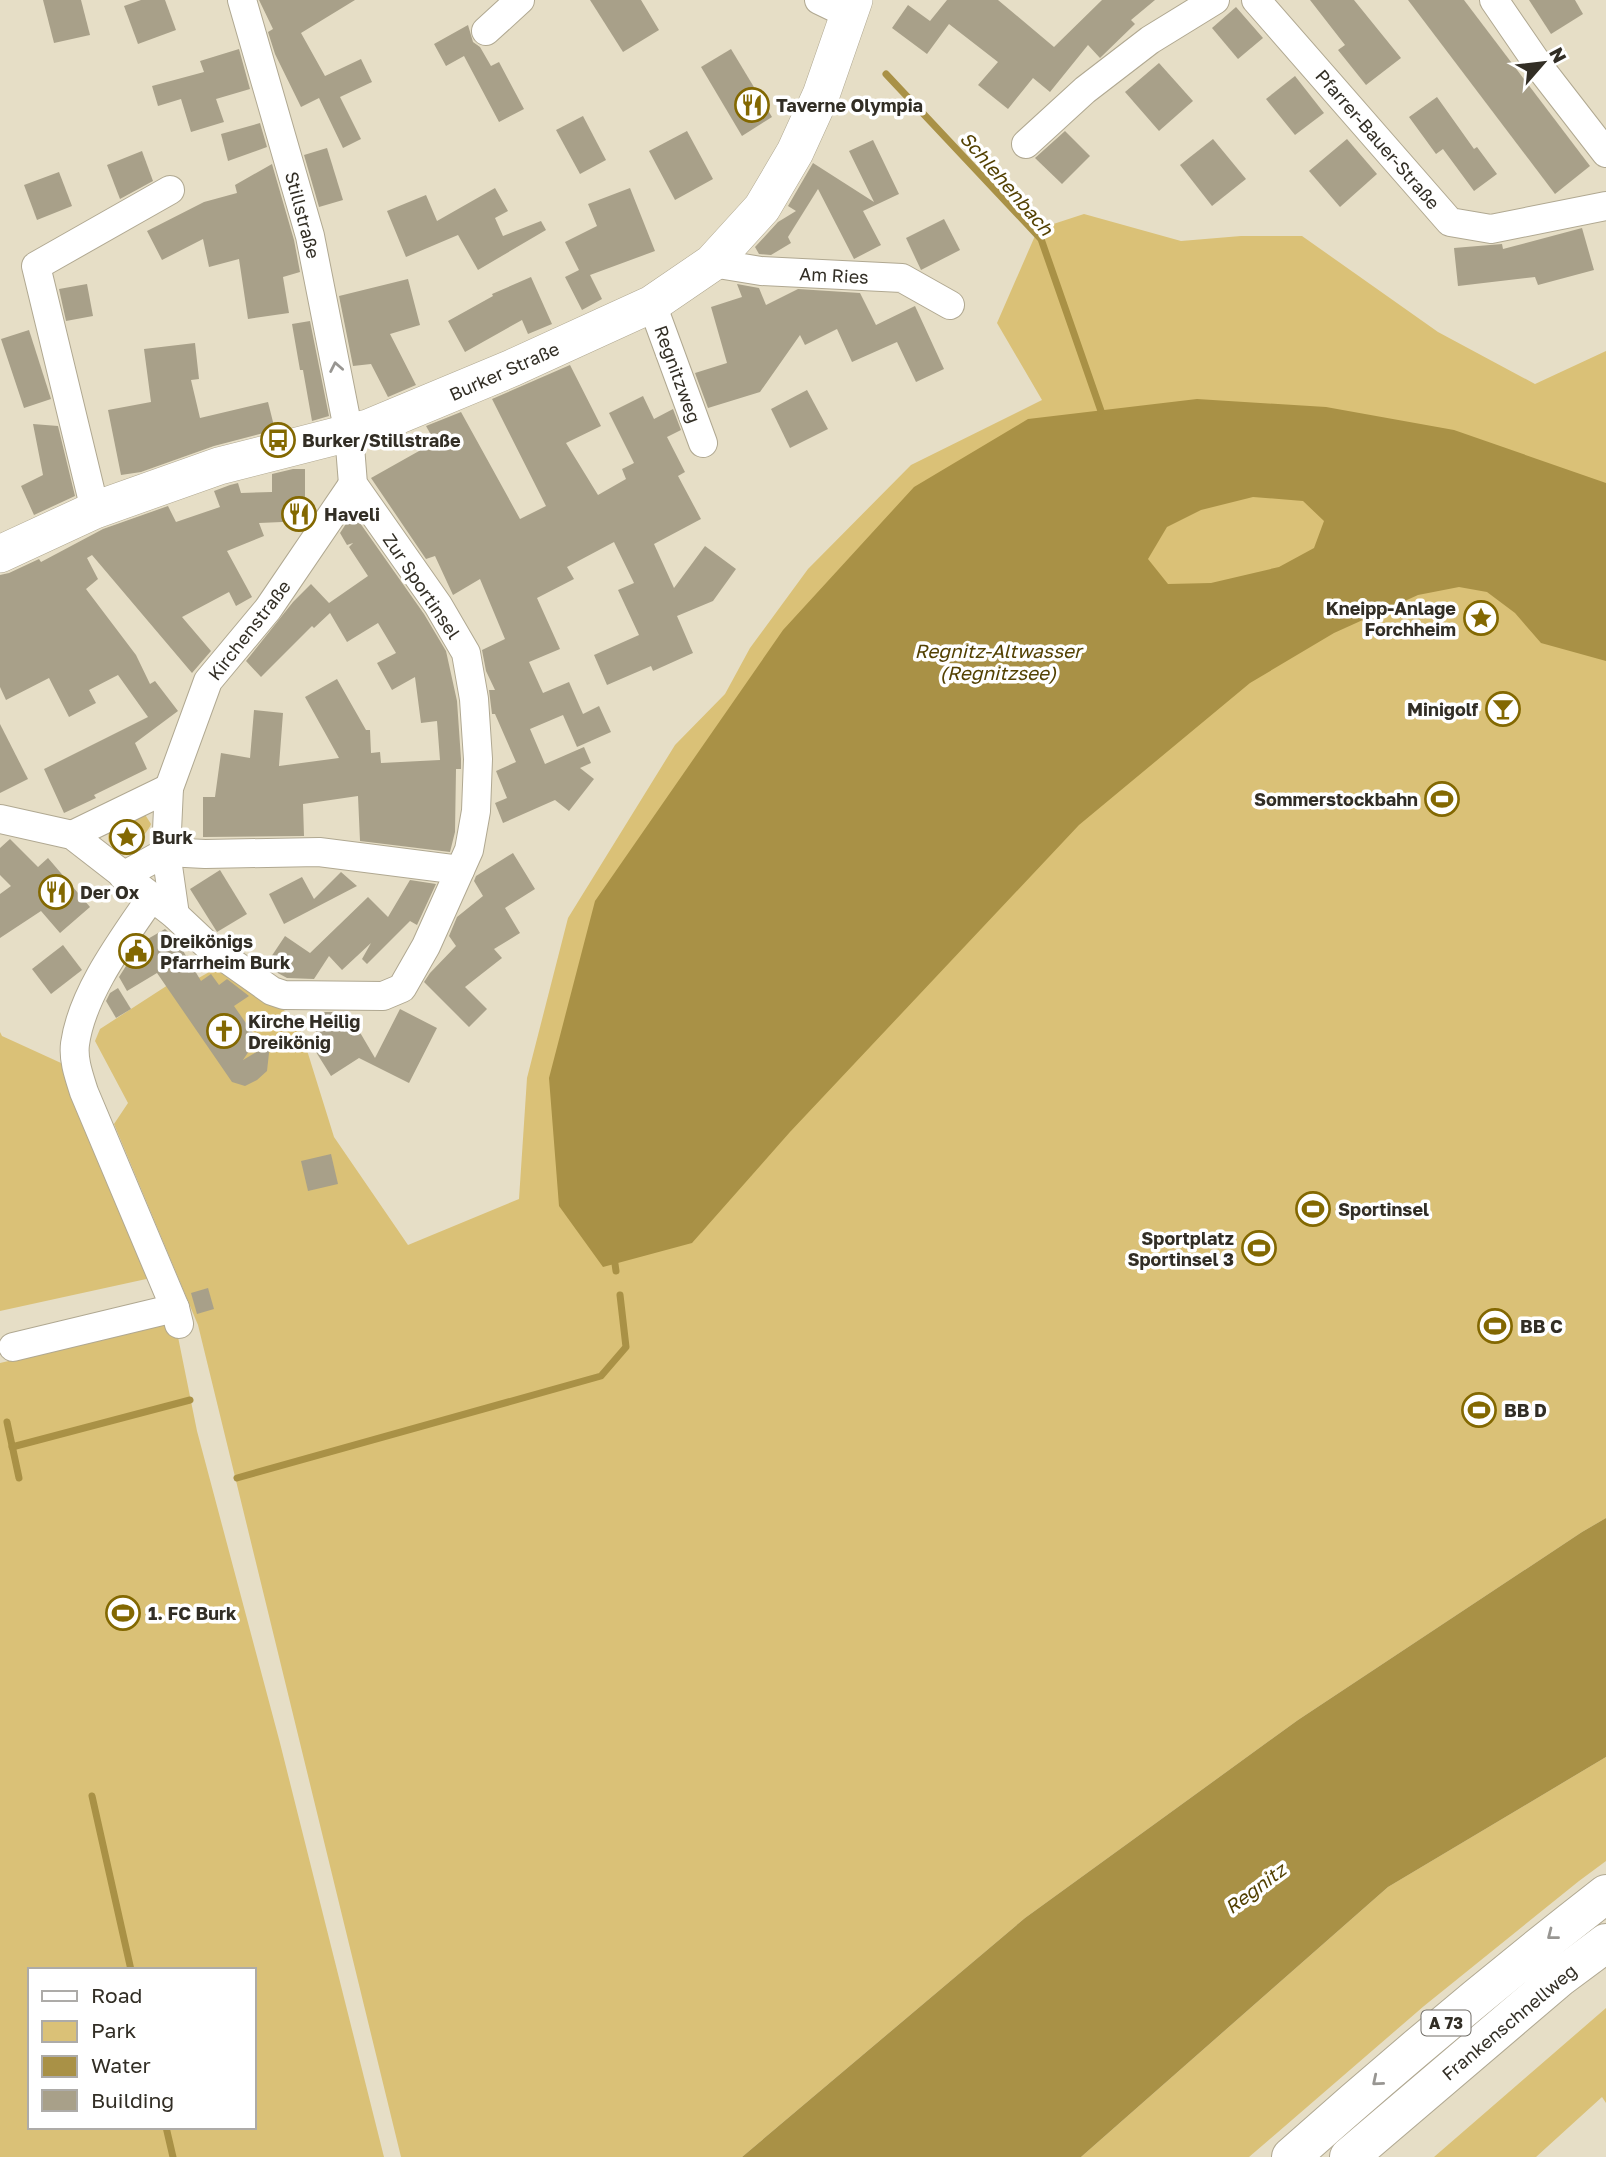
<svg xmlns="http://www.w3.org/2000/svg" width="1606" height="2157" font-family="'Golos Text',sans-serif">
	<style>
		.green { fill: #dac177; fill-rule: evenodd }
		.water { fill: #a99146; fill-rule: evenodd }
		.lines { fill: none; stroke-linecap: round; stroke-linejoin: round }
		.stream { stroke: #a99146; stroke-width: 7 }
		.building { fill: #a8a089 }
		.minor-casing { stroke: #b0a891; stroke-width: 30 }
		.major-casing { stroke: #b0a891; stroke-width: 38 }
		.highway-casing { stroke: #b0a891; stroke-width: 40 }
		.minor { stroke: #fff; stroke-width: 28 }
		.major { stroke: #fff; stroke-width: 37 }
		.highway { stroke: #fff; stroke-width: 38 }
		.oneway { stroke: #989692 }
		.labels { text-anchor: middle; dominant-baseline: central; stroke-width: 7; stroke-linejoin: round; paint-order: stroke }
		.shield { fill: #fff; stroke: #706d66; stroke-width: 2 }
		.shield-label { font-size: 16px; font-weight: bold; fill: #322e25 }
		.poi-label { font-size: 18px; font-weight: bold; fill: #322e25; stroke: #fff; text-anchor: start }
		.street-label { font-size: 18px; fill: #322e25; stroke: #fff }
		.water-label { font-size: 19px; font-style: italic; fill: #534102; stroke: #fff }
	</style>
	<rect width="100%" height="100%" fill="#e6dec6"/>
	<!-- green -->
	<g class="green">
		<polygon points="1084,214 1181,241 1241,236 1302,236 1438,332 1535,384 1606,351 1606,1518 1582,1532 1298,1720 1025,1918 742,2157 401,2157 198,1325 114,1124 128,1103 95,1041 100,1029 168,985 175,991 222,965 285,1011 301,1031 334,1137 408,1245 519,1199 527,1078 568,918 675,745 725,694 750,648 808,569 911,465 1042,400 997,323 1038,229"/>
		<path d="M144 813 151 824C146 837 129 848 115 849 108 843 107 840 109 831Z"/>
		<polygon points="0,1032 2,1036 72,1068 160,1276 0,1311"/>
		<path d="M175 1322 197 1431 280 1743 384 2157H0V1363ZM30 1970H254V2127H30Z"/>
		<polygon points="1606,1757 1606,1861 1579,1881 1424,2006 1249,2157 1081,2157 1388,1887"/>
		<polygon points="1606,2008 1606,2103 1602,2097 1536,2157 1434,2157"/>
	</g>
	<!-- water -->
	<g class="water">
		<path d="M1197 399 1326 407 1454 430 1606 483V661L1541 643 1515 613 1487 592 1459 587 1418 595 1334 633 1250 683 1079 825 790 1132 692 1243 603 1267 559 1206 549 1078 595 901 783 630 914 487 1028 419ZM1253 497 1303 501 1324 521 1314 548 1279 567 1211 583 1168 584 1148 559 1167 527 1201 510Z"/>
		<polygon points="1606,1518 1606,1757 1388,1887 1081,2157 742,2157 1025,1918 1298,1720 1582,1532"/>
	</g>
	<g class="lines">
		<!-- stream -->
		<g class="stream">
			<polyline points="886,74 1041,239 1101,411"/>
			<polyline points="615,1264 616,1271"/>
			<polyline points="7,1422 19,1478"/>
			<polyline points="12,1447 190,1400"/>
			<polyline points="237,1478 601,1376 626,1347 620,1295"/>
			<polyline points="92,1796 131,1970"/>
			<polyline points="166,2127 173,2157"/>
		</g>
	</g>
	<!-- building -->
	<g class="building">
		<polygon points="43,0 81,0 90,35 54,43"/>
		<polygon points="141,0 165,0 176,30 138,44 124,6"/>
		<polygon points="259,0 355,0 301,33 325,76 361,59 372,82 340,97 361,139 343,148 319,98 301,107 275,54 268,32 273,29"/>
		<polygon points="590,0 641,0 659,30 623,52"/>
		<polygon points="947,0 998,0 1054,47 1102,0 1155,0 1131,20 1135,24 1100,58 1088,45 1050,92 1033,78 1008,109 978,85 998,62 949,24 927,54 892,28 908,5 930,21"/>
		<polygon points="1310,0 1354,0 1401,58 1366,85 1338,50 1345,45"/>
		<polygon points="1408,0 1464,0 1590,166 1555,194"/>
		<polygon points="1529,0 1575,0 1583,14 1551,34"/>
		<polygon points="1236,7 1263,38 1238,59 1212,28"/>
		<polygon points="468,25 473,42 480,47 491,66 499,62 524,109 499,122 464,56 446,66 434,44"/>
		<polygon points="239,49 250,89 216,99 224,122 191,132 181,99 158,106 152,86 204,72 200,61"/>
		<polygon points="731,49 772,117 742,136 701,67"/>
		<polygon points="1159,63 1193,101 1159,131 1125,92"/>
		<polygon points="1295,76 1324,113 1295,135 1266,99"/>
		<polygon points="1437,97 1474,149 1477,147 1497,174 1474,191 1443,149 1436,154 1409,117"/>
		<polygon points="583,116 606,160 580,174 556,130"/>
		<polygon points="260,123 267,147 228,161 221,134"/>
		<polygon points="687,131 713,179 675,200 649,151"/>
		<polygon points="1065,131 1090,156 1062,184 1035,158"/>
		<polygon points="1213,139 1246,179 1212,206 1180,165"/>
		<polygon points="1347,139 1377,174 1340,207 1309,171"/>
		<polygon points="873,140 899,194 863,211 881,245 854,259 818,189 788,237 791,243 771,255 759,254 755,247 778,222 796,211 788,206 813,163 874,202 849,151"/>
		<polygon points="327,148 343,200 319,207 304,155"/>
		<polygon points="142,151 153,181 120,199 107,165"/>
		<polygon points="272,164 294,240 300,272 283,277 289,313 248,319 239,259 209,267 203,239 162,260 147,231 204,202 237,193 235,185"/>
		<polygon points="59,172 72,206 37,220 24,185"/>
		<polygon points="495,188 508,211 495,218 503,236 541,221 546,230 478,270 458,235 406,257 387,211 426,195 437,221"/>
		<polygon points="630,188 655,251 590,275 602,299 582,310 565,277 579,270 565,242 597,226 588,204"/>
		<polygon points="944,219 960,250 921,270 906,238"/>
		<polygon points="1582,228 1594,270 1538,285 1535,277 1458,286 1454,248 1502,244 1503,249"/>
		<polygon points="531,277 552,324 528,334 522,320 465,352 448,321 493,296 492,294"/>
		<polygon points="408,279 420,325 390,334 416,385 388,397 371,364 353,366 339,296"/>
		<polygon points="87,284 93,316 66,321 59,289"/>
		<polygon points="737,284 759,288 766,305 798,289 860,293 876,325 915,306 944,369 916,382 897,342 852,362 837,329 805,345 800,335 760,392 708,408 695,373 727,363 711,307 742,297"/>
		<polygon points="310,321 329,416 312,421 303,370 300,370 292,324"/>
		<polygon points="29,330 51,399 24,408 1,339"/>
		<polygon points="195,343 199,379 191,380 200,418 268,402 275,430 214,446 141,472 121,475 108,410 151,402 144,349"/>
		<polygon points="570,365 601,426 566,443 598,495 626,479 622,469 634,463 609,413 643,396 654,419 673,409 681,430 667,437 685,472 678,476 701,519 654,544 674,588 705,546 736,569 713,601 677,616 693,653 653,671 651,666 607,685 594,655 639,635 618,590 634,583 614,542 567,567 574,579 537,598 560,649 529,662 543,693 569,682 583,714 599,706 611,732 577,747 563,715 530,729 545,764 584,747 591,763 580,768 594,779 569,811 555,800 503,823 495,803 507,798 496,771 516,762 495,714 492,714 489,690 495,690 486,671 482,650 505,639 480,579 453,595 435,556 426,559 371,478 435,442 426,426 461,412 520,519 546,506 492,399"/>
		<polygon points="807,390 828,429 790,448 771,409"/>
		<polygon points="33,424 58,426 75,496 34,515 21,486 43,475"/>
		<polygon points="293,469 305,469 305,521 259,523 264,536 227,551 252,597 236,606 229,592 182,617 211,651 192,673 92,555 87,558 98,579 86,589 136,655 150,684 155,681 178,711 135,743 147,769 94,795 96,798 64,813 44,769 148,717 118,675 89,690 96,703 69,717 49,678 6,700 0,687 0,575 9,573 39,559 41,562 103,529 168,506 176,522 220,507 214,491 230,485 238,483 241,493 272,492 272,474"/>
		<polygon points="353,513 424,614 446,651 457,701 461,759 461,769 456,769 455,832 450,852 360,841 358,796 303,804 304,836 203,837 203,797 215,797 221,753 250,758 254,710 283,713 279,766 339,758 305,697 337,679 366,730 370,730 371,753 380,752 381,763 440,760 437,721 421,723 415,677 392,690 377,663 396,653 378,623 347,642 330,613 314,628 312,626 261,677 246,661 293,602 311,584 329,603 368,576 349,547 353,543 347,545 340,533"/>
		<polygon points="0,724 28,779 0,793"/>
		<polygon points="10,839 38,867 48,858 90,907 60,933 41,911 0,938 0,894 11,886 0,875 0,848"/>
		<polygon points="513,853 535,889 505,908 520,933 494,949 502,958 465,987 487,1009 469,1027 424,982 430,973 456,946 449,936 457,917 483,896 474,881 476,876"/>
		<polygon points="220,870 247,914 217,932 190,889"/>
		<polygon points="341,872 357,886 284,924 269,894 302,877 314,899"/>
		<polygon points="410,880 436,884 417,925 410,921 367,964 362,959 371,943 342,970 329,956 314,979 287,978 265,966 285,936 310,953 368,897 388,917"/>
		<polygon points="165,929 176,939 201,981 211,974 219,985 227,979 249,996 234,1006 257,1039 243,1060 270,1044 267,1071 257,1080 245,1086 232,1082 157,973 127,991 119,977 131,958 139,944"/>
		<polygon points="63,945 82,970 51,994 32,969"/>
		<polygon points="118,988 131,1009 116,1018 106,1001 110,993"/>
		<polygon points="400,1009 437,1028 409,1083 359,1058 331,1076 316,1052 325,1046 310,1021 325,1012 348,1012 375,1058"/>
		<polygon points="331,1154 338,1184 308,1191 301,1161"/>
		<polygon points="208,1288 214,1309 197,1314 191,1293"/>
	</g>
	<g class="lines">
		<!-- minor casing -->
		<g class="minor-casing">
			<g id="minor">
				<polyline points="819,0 848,14"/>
				<polyline points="1256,0 1450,222 1491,229 1606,206"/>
				<polyline points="1494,0 1544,73 1606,153"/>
				<polyline points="486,31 520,0"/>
				<polyline points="1026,144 1085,90 1150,40 1215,0"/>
				<polyline points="712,263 761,271 902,278 950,305"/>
				<polyline points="652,304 703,443"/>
				<polyline points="95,510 36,266 170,190"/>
				<polyline points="0,819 72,835 175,915 207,945 272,991 284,995 383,996 402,988 426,946 469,850 476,811 478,759 474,699 466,653 438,605 353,484 349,434 310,236 242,0"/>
				<polyline points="72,835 169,788"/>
				<polyline points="123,876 166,852 205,854 319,852 460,870"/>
				<path d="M151 898C123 939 82 993 75 1044 73 1060 79 1076 84 1092L175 1308 179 1324"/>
				<polyline points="175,915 166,852 169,788 208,681 268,609 353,484"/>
				<polyline points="13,1347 175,1308"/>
			</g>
		</g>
		<!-- major casing -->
		<g class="major-casing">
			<polyline id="major" points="0,554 95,510 219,466 368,428 512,368 652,304 712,263 762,208 795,152 821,95 854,0"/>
		</g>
		<!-- highway casing -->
		<g class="highway-casing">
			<g id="highway">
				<path d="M1291 2157C1393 2066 1498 1978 1606 1894"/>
				<polyline points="1349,2157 1559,1978 1606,1943"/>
			</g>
		</g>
		<!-- minor -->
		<use href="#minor" class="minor"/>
		<!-- major -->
		<use href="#major" class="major"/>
		<!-- highway -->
		<use href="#highway" class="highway"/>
	</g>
	<!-- one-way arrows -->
	<defs><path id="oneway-chevron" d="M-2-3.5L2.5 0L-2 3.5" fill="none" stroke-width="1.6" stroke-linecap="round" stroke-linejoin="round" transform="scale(1.75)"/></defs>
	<g class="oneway">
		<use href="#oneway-chevron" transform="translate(336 367) rotate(-101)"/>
		<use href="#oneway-chevron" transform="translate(1552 1935) rotate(142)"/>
		<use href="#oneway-chevron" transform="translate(1377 2081) rotate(140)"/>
	</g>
	<!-- icons -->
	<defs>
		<g id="restaurant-ring" transform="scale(1.75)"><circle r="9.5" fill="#fff" stroke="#836801" stroke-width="1.5"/><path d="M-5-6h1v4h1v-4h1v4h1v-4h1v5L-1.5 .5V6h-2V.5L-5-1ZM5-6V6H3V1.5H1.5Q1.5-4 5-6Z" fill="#836801"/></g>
		<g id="bus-ring" transform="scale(1.75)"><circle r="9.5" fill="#fff" stroke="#836801" stroke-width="1.5"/><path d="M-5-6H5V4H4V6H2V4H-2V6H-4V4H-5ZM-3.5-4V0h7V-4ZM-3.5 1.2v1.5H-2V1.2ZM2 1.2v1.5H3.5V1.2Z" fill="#836801"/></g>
		<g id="sight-ring" transform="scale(1.75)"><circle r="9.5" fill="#fff" stroke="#836801" stroke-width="1.5"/><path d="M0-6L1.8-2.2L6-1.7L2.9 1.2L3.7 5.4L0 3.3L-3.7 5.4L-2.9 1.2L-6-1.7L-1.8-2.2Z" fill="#836801"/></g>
		<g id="bar-ring" transform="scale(1.75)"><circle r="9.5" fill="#fff" stroke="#836801" stroke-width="1.5"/><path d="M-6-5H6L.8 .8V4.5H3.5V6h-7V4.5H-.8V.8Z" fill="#836801"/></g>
		<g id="stadium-ring" transform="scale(1.75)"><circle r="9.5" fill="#fff" stroke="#836801" stroke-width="1.5"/><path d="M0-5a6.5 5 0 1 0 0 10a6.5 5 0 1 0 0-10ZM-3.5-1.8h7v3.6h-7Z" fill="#836801"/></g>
		<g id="civic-ring" transform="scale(1.75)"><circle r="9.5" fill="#fff" stroke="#836801" stroke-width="1.5"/><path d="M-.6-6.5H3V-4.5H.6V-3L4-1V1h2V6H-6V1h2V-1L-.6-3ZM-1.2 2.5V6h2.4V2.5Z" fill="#836801"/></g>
		<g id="church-ring" transform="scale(1.75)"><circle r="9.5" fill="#fff" stroke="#836801" stroke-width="1.5"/><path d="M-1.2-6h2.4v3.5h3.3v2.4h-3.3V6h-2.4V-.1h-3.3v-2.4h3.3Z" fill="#836801"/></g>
	</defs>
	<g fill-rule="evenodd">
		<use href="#restaurant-ring" x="752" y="105"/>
		<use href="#bus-ring" x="278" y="440"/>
		<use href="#restaurant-ring" x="299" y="514"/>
		<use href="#sight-ring" x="1481" y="618"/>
		<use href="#bar-ring" x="1503" y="709"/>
		<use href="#stadium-ring" x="1442" y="799"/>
		<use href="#sight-ring" x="127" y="837"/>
		<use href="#restaurant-ring" x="56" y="892"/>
		<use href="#civic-ring" x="136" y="951"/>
		<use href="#church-ring" x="224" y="1031"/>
		<use href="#stadium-ring" x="1313" y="1209"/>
		<use href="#stadium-ring" x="1259" y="1248"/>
		<use href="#stadium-ring" x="1495" y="1326"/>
		<use href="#stadium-ring" x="1479" y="1410"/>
		<use href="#stadium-ring" x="123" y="1613"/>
	</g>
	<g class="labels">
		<!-- shield labels -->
		<rect class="shield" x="1421.5" y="2010.5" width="49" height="25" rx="5"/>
		<g class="shield-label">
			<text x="1446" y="2023">A 73</text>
		</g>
		<!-- poi labels -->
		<g class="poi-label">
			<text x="776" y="105">Taverne Olympia</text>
			<text x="302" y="440">Burker/Stillstraße</text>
			<text x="324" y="514">Haveli</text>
			<text x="1456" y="608" text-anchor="end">Kneipp-Anlage<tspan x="1456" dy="21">Forchheim</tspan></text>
			<text x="1478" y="709" text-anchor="end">Minigolf</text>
			<text x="1418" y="799" text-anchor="end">Sommerstockbahn</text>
			<text x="152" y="837">Burk</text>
			<text x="80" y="892">Der Ox</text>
			<text x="160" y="941">Dreikönigs<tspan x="160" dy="21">Pfarrheim Burk</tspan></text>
			<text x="248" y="1021">Kirche Heilig<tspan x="248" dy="21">Dreikönig</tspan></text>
			<text x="1338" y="1209">Sportinsel</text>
			<text x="1234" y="1238" text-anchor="end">Sportplatz<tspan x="1234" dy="21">Sportinsel 3</tspan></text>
			<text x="1520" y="1326">BB C</text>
			<text x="1504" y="1410">BB D</text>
			<text x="148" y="1613">1. FC Burk</text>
		</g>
		<!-- street labels -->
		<g class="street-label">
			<text transform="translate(1378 139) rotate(49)">Pfarrer-Bauer-Straße</text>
			<text transform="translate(303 215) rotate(75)">Stillstraße</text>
			<text transform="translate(834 275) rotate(3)">Am Ries</text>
			<text transform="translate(504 371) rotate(-24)">Burker Straße</text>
			<text transform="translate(678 374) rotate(70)">Regnitzweg</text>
			<text transform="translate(422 586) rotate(56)">Zur Sportinsel</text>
			<text transform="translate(249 630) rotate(-52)">Kirchenstraße</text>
			<text transform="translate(1509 2022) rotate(-40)">Frankenschnellweg</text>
		</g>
		<!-- water labels -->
		<g class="water-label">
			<text transform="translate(1007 183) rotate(49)">Schlehenbach</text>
			<text x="998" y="650">Regnitz-Altwasser<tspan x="998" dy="22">(Regnitzsee)</tspan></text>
			<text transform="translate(1255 1888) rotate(-37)">Regnitz</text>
		</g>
	</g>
	<!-- legend -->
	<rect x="28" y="1968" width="228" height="161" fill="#ffffff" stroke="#adaba8" stroke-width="2"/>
	<rect x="42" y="1991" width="35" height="10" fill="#ffffff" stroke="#adaba8" stroke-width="2"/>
	<text x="91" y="2003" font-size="21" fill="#322e25">Road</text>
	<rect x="42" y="2021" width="35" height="21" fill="#dac177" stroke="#adaba8" stroke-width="2"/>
	<text x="91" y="2038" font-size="21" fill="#322e25">Park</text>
	<rect x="42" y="2056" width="35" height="21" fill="#a99146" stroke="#adaba8" stroke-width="2"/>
	<text x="91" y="2073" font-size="21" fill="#322e25">Water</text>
	<rect x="42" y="2090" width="35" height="21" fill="#a8a089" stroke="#adaba8" stroke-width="2"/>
	<text x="91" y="2108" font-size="21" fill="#322e25">Building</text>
	<!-- north arrow -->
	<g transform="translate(1543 63) rotate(62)" stroke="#ffffff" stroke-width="5" paint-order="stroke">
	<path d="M0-5L12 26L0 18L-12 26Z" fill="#322e25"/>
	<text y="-10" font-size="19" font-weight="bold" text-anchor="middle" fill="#322e25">N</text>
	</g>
</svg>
